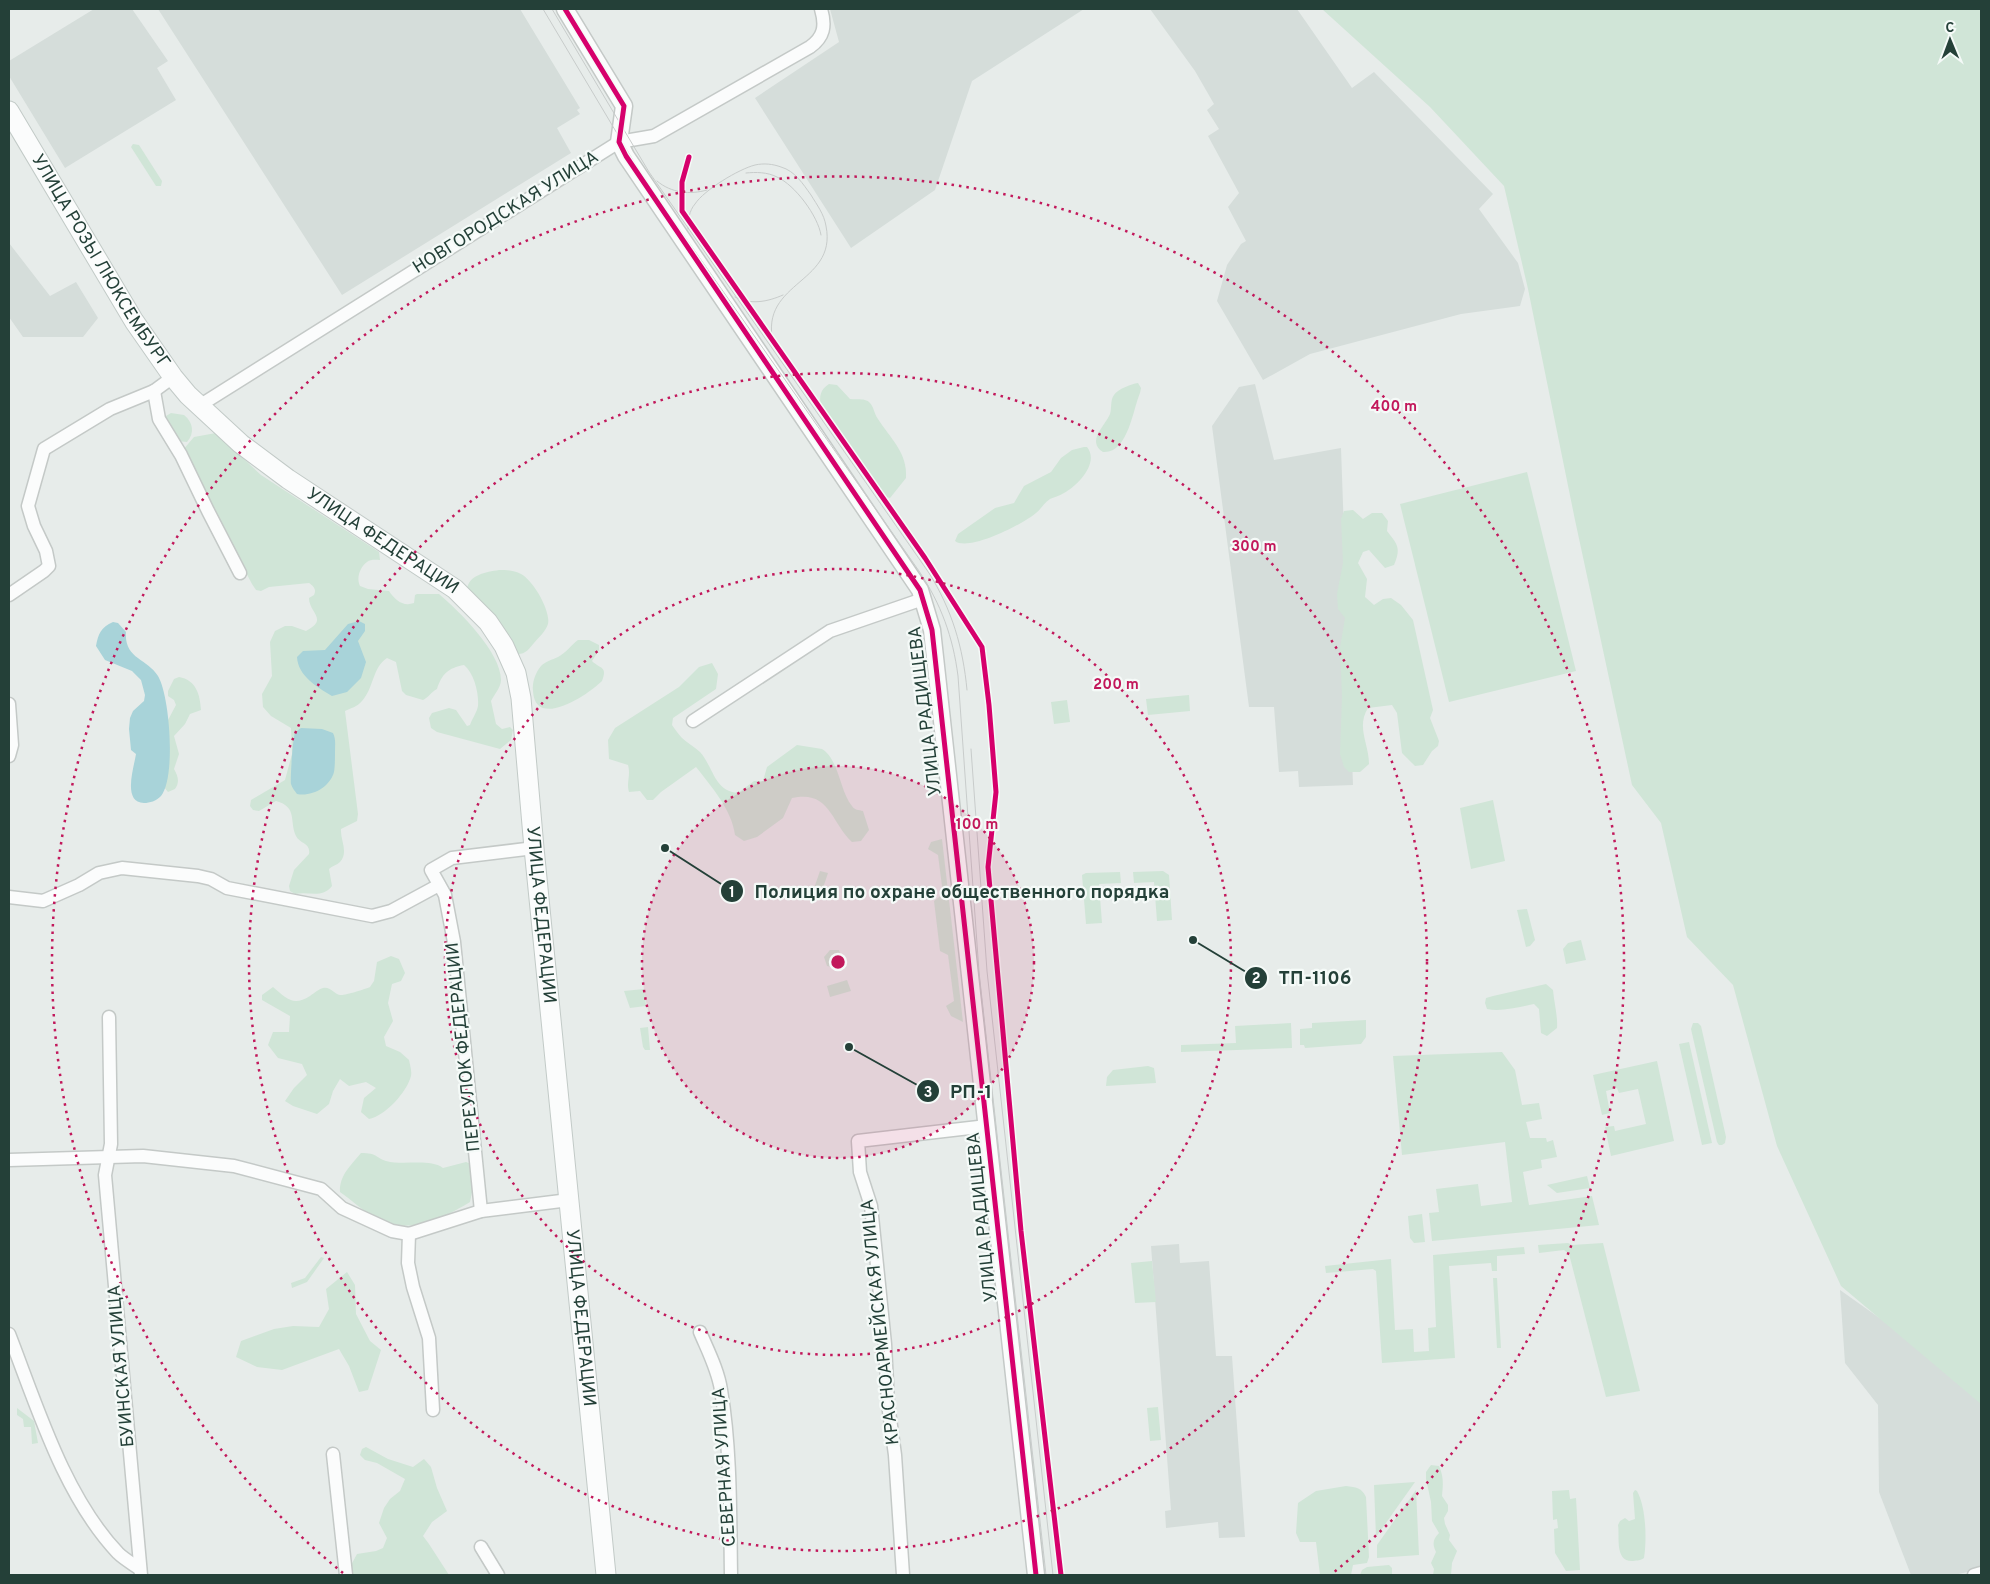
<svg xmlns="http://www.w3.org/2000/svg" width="1990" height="1584" font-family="Overpass,sans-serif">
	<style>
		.built { fill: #d5ddda }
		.green { fill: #d0e5d7 }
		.water { fill: #a8d3d9 }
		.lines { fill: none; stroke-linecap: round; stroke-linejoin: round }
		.minor-casing { stroke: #c4c9c7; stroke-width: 15 }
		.tertiary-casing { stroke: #c4c9c7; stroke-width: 19 }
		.secondary-casing { stroke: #c2cac7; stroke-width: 21 }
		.minor { stroke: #fbfcfc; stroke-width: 12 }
		.tertiary { stroke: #fbfcfc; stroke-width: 16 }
		.secondary { stroke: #fbfcfc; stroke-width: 19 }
		.tram { stroke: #c8cccb; stroke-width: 1 }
		.cycleway-casing { stroke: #f5faf8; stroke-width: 8 }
		.cycleway { stroke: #d6006c; stroke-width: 5 }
		.ring { fill: none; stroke: #c2185b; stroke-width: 2.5; stroke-dasharray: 2.5 5 }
		.labels { text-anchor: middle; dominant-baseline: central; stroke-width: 4.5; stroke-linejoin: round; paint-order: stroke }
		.street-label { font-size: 18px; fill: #244038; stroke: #f5faf8 }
		.centre { fill: #c2185b; stroke: #f5faf8; stroke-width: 2.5 }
		.ring-label { font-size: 15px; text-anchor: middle; font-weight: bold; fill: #c2185b; stroke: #f5faf8; stroke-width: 4.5; stroke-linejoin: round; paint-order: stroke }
		.leader { fill: none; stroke: #244038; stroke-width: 2 }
		.callout-dot { fill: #244038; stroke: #f5faf8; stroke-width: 2 }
		.mark-label { font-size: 15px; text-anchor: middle; font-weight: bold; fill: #fff }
		.callout-label { font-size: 19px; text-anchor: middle; font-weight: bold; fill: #244038; stroke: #f5faf8; stroke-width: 4.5; stroke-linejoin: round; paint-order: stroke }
	</style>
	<rect width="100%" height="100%" fill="#e7ecea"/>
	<!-- built -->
	<g class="built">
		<polygon points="94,9 132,9 168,61 157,68 176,100 65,168 9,76 9,61"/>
		<polygon points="158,9 520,9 580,108 577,110 580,114 557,128 571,153 342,295"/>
		<polygon points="830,9 1084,9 972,81 935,190 851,248 755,98 839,42"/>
		<polygon points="1150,9 1297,9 1352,88 1374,72 1493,194 1479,209 1518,263 1525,289 1520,306 1461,314 1310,354 1263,380 1217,301 1227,265 1241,244 1246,241 1228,207 1239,193 1208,136 1219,129 1207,110 1214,104 1195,71"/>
		<polygon points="9,243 50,296 76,282 98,318 83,337 23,337 9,317"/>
		<polygon points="1255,384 1274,460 1341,448 1353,785 1299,787 1298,771 1279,772 1274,707 1249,707 1212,426 1239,387"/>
		<polygon points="1179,1244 1180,1263 1209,1261 1216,1356 1232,1356 1245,1537 1219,1538 1218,1522 1166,1528 1165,1511 1171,1510 1151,1246"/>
		<polygon points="1840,1290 1981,1390 1981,1569 1954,1575 1911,1575 1879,1492 1878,1405 1845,1363"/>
	</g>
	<!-- green -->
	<g class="green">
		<polygon points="1322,9 1981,9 1981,1404 1841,1286 1777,1146 1733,985 1687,937 1661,823 1632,785 1575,520 1528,289 1504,186 1430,107"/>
		<polygon points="133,144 139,145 162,181 161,186 156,186 131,147"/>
		<path d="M1138 383 1141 388 1140 393C1133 409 1128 454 1103 452 1086 441 1105 426 1110 414 1112 408 1110 400 1114 395 1118 389 1131 384 1138 383Z"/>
		<path d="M829 384 837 385 850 399C856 400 864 398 869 402 874 406 874 414 878 419 890 438 908 453 906 478L890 498 882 496 821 407C819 396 820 390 829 384Z"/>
		<path d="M171 413 184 415C193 422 195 433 187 442L177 441 165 419 166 416Z"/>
		<path d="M216 433 261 475 379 552 380 560C376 560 371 559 367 562 360 567 356 578 360 586L368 589 389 591C395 600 403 607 414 603L415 595 417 594H439C459 611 501 652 501 680 501 687 494 695 491 701L496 724 502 729 510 727 513 730 511 740 500 749 437 732 431 728 429 718 432 713 449 708 456 710 467 726 470 725C472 719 477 712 478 706 479 693 474 673 464 665 448 668 442 674 437 689 431 692 428 698 423 700L406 695 402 691 396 662 387 658C372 668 374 688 362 701 357 707 351 708 345 711L358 814 357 821 341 829C340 840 349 852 340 862 337 865 332 866 329 869L332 886C322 899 309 891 295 894L290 891 289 886 294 870 309 854C311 843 300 844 296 836 289 821 298 807 276 801L259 811 253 810 250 806 251 800 285 780 292 754 291 728 271 716 263 707 262 694 272 676 270 642 275 631 285 626H292L306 631C329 619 309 613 309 598L314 595C317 589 313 586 309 583L269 587 261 591 256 590 252 584 182 451 194 437Z"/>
		<path d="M1084 447H1087C1100 463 1077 486 1064 493 1059 496 1054 497 1050 499 1044 503 1041 509 1036 513 1023 524 969 552 955 541L958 534 995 508 1014 503 1024 486 1051 472 1061 458 1072 450Z"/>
		<polygon points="1527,472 1576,671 1449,702 1400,504"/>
		<path d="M1353 510 1363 519 1372 513H1382L1388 521 1387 531C1398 545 1401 548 1394 565L1385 568 1369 550 1363 552 1358 563 1367 579 1365 597 1374 605 1383 599 1391 598 1401 605 1413 620 1433 710 1430 718 1439 741 1438 746 1432 751 1423 765 1415 766 1402 753 1397 713 1392 705 1368 708C1356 727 1369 744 1369 764L1360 772H1349L1344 767 1340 754 1342 696 1340 648 1345 618 1338 609 1337 594 1343 563 1341 519 1344 511Z"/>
		<path d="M499 570C506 570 514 570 521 574 533 580 551 611 548 624 546 631 539 637 534 643 529 649 525 655 516 654L467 590C468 575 486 572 499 570Z"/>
		<path d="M578 640H589L599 645V650L592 661C600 669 608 666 602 681 588 695 535 730 533 691 532 683 535 673 541 666 546 661 552 660 558 657 566 653 571 645 578 640Z"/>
		<path d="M712 663 718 674 716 689 673 718 672 725C675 729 678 734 682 738 687 743 695 747 700 752 714 768 714 791 738 793L754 781H763L767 767 797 745 822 749C839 759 840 792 852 806 854 810 859 810 863 811L869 830 861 841 852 842C830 821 830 790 792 798L783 818 757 837 744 841 735 835C732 810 711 786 696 767L661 792 653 800H647L640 791 629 792C626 782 631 776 628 765L609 759 608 740 615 728 679 687 699 667Z"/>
		<path d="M179 677C196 680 200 694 201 710L190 714 185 724 174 736 179 754 174 769C178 776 180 782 175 789L168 792 164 787 167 722 176 705 174 700 168 696V691L174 679Z"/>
		<polygon points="1189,695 1190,711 1148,715 1146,699"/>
		<polygon points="1067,700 1070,722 1054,724 1051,702"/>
		<polygon points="1493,800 1505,861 1471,869 1460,808"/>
		<polygon points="942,839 963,1022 951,1016 946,1006 954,1001 948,955 940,951 934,901 943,894 938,855 928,849 931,842"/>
		<polygon points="820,871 828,873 820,897 812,894"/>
		<polygon points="1163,871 1169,875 1172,920 1157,921 1154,882 1134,883 1133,872"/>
		<polygon points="1120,872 1121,883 1099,884 1102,923 1086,924 1082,875 1086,873"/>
		<polygon points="1527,909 1535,940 1530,946 1526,947 1517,910"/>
		<polygon points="1581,940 1586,960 1566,964 1563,949 1568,943"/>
		<polygon points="830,950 839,950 842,960 836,968 827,966 824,957"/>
		<path d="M391 956 399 959 405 973 401 981 392 984 388 1003 393 1021 384 1037 386 1046 400 1052 409 1060C410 1065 412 1071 411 1076 407 1092 385 1116 369 1119L361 1112 364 1098 376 1088 366 1082 349 1086 340 1079 333 1091 329 1104 317 1114 293 1106 285 1101 294 1088 307 1075 302 1064 278 1058 268 1045 273 1032H289L290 1016 262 1000V995L273 987C286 998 293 1007 310 996 314 993 319 989 323 988 330 986 334 994 340 995 344 996 365 989 370 987L374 981 377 962Z"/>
		<polygon points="847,980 851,991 830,997 827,986"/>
		<path d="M1546 984 1553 990C1554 1002 1558 1017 1557 1028L1547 1036 1541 1033 1539 1009 1534 1004C1520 1007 1501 1012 1487 1009L1485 1003 1486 998 1493 996Z"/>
		<polygon points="644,989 646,1006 630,1008 624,991"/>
		<polygon points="1366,1020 1366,1037 1361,1044 1305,1048 1304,1045 1300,1045 1300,1029 1312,1028 1312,1023"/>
		<polygon points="1291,1023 1292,1048 1181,1052 1181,1045 1236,1043 1235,1026"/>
		<polygon points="1693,1023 1698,1023 1701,1026 1726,1137 1725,1143 1722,1145 1719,1145 1717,1142 1691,1029"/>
		<polygon points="648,1027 650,1050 645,1050 643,1047 640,1028"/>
		<polygon points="1689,1042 1712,1143 1702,1145 1679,1044"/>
		<polygon points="1502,1052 1515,1070 1522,1105 1539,1103 1542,1119 1526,1122 1530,1138 1546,1138 1547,1142 1553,1140 1557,1157 1541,1160 1542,1168 1523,1172 1529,1205 1592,1196 1599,1225 1432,1241 1429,1213 1439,1212 1436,1189 1478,1184 1481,1206 1512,1202 1505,1142 1402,1155 1393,1056"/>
		<polygon points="1657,1061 1674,1141 1611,1156 1605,1127 1614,1126 1615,1131 1646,1124 1638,1089 1619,1093 1617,1088 1606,1091 1610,1113 1602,1115 1593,1075"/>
		<polygon points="1148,1066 1154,1068 1156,1083 1106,1086 1107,1077 1113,1070"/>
		<path d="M361 1153C378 1153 374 1157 386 1161 404 1166 429 1158 443 1168L466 1162 471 1164 473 1187 470 1202C442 1219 407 1236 375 1218 363 1211 352 1200 340 1192 339 1176 351 1165 361 1153Z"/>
		<polygon points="1587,1176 1590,1188 1557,1193 1547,1185"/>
		<polygon points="1422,1214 1425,1242 1414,1243 1410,1238 1408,1216"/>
		<polygon points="1568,1243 1572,1245 1603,1243 1640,1391 1606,1397 1569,1254 1564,1250 1539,1253 1538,1245"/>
		<polygon points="1524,1247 1525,1254 1497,1256 1497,1271 1492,1271 1491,1263 1449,1266 1455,1358 1382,1363 1376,1271 1373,1269 1326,1273 1325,1266 1391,1259 1395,1330 1413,1329 1414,1352 1429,1351 1428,1328 1436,1327 1433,1255"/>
		<polygon points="321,1257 324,1258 307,1282 292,1288 291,1283 305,1278"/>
		<polygon points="1152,1261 1156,1302 1135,1303 1131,1263"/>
		<polygon points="347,1272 355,1285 356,1314 370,1341 381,1350 368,1390 359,1392 349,1366 339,1349 282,1370 257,1367 236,1357 241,1341 274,1329 293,1326 319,1327 329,1309 326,1289"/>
		<polygon points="1493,1278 1497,1278 1501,1348 1497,1348"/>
		<polygon points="1158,1407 1161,1440 1150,1441 1147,1408"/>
		<polygon points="17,1408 34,1421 38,1443 32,1444 31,1427 24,1427 23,1419 17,1415"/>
		<polygon points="366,1447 388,1459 413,1467 424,1459 431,1467 437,1488 447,1511 432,1522 423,1536 429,1544 449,1575 352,1575 350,1567 357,1554 376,1551 383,1548 387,1538 379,1523 384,1508 390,1499 400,1491 405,1479 377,1463 365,1460 360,1455 362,1449"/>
		<path d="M1431 1465 1439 1466C1444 1477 1443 1485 1442 1496L1448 1505V1511L1444 1518 1445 1524 1450 1535 1449 1540 1457 1551 1452 1563 1451 1575H1433L1434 1569 1431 1563 1436 1552C1432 1544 1433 1539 1439 1533L1432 1521 1431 1502 1426 1479V1472Z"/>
		<polygon points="1415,1482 1376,1537 1374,1485"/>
		<path d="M1346 1486C1356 1487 1362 1488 1366 1497L1369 1557 1367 1563 1353 1565 1351 1575H1320L1316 1542H1300L1296 1533 1298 1503 1316 1491Z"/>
		<polygon points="1416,1490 1419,1555 1377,1558 1377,1545"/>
		<polygon points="1569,1490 1570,1499 1576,1498 1580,1570 1566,1571 1555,1553 1554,1529 1558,1528 1557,1519 1553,1520 1552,1491"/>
		<path d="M1635 1490 1637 1491C1646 1507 1647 1539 1644 1558 1640 1561 1638 1560 1633 1561 1614 1562 1620 1536 1618 1525L1620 1521 1625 1518 1629 1521 1635 1519 1633 1493Z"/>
		<polygon points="1389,1565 1392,1568 1392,1575 1360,1575 1362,1570 1367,1567"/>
	</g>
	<!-- water -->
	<g class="water">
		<path d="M359 621 365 624V631L358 641 366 662 361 678 347 692 332 696C317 687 298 676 297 657L303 651 325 650 348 624Z"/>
		<path d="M113 622 118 623 126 632C124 659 147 658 158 676 170 696 176 778 161 796 156 801 150 803 144 803 122 803 134 767 136 754L131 750 129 729 130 718 133 711 144 701 145 695 141 680 132 671 105 660 96 646C98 634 101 627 113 622Z"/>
		<path d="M301 728 322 729 333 733C336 739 335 745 335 752 335 758 335 766 334 772 330 787 312 797 297 794 295 791 292 788 291 784 290 780 293 736 295 733 297 731 299 729 301 728Z"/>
	</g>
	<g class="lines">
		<!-- minor casing -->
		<g class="minor-casing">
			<g id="minor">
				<polyline points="154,391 159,419 181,455 208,511 240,573"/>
				<path d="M199 406 619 142 654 136 810 47C824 37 826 26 821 9"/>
				<polyline points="9,595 44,571 49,566 46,551 34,526 28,506 44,449 110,409 154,391 173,377"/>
				<polyline points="9,704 12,745 9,756"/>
				<polyline points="693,721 830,631 923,599"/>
				<polyline points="9,897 43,901 79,885 99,873 122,868 198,876 211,879 227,888 372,916 391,911 439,885"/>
				<polyline points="109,1017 111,1144 105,1175 141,1575"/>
				<polyline points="9,1160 143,1156 234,1166 321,1189 342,1208 392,1231 409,1234 481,1211 569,1200"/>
				<polyline points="481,1211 454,942 445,895 431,870 452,858 534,848"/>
				<polyline points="409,1234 408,1263 413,1287 429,1338 433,1410"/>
				<path d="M700 1332C708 1351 718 1370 721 1390 731 1450 730 1515 731 1575"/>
				<path d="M9 1334C37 1406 64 1496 118 1553 124 1559 133 1564 140 1569"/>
				<polyline points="333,1454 346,1575"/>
				<polyline points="481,1547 498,1575"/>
				<polyline points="903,1575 895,1455 888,1404 885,1344 871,1206 860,1172 858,1141 987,1126"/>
				<polyline points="1974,1575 1981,1573"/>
			</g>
		</g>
		<!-- tertiary casing -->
		<g class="tertiary-casing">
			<polyline id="tertiary" points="565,9 624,106 619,142 626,156 920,590 932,630 1036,1575"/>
		</g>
		<!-- secondary casing -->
		<g class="secondary-casing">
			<g id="secondary">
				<path id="s1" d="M9 111 134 321 173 377 188 395 241 444 288 479 455 589 488 622 504 646 516 673 521 698 534 848 606 1575"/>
			</g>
		</g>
		<!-- minor -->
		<use href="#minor" class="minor"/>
		<!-- tertiary -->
		<use href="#tertiary" class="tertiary"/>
		<!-- secondary -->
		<use href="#secondary" class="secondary"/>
		<!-- tram -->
		<g class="tram">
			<path d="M543 9 643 177 919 571C941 604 953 637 958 676L979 972 1046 1575"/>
			<path d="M552 9 649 172 929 573C952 610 963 647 967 690"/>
			<path d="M746 173C756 172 767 172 777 177 795 185 818 216 821 235"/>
			<path d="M657 181C671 193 690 195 707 190"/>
			<path d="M688 229C688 220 689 211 695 204 704 190 739 169 755 165 764 163 773 164 781 167 795 171 803 184 811 195 817 205 824 214 826 226 838 286 753 281 775 349"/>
			<path d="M735 297C751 305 767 302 783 295"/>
			<polyline points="971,749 987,971 1053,1575"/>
		</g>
		<!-- cycleway casing -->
		<g class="cycleway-casing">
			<g id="cycleway">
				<polyline points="565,9 624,106 619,142 626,156 920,590 932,630 1036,1575"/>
				<polyline points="689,157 682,182 682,211 925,558 982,647 989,705 996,792 988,867 1021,1231 1061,1575"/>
			</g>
		</g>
		<!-- cycleway -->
		<use href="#cycleway" class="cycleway"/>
	</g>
	<!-- distance rings -->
	<circle cx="838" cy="962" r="196" fill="#c2185b" fill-opacity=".12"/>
	<g class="ring">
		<circle cx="838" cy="962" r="196"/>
		<circle cx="838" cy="962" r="393"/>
		<circle cx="838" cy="962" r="589"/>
		<path d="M343 1573A786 786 0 1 1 1333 1573"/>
	</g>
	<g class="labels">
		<!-- street labels -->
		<g class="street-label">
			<text transform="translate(506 213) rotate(-32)">НОВГОРОДСКАЯ УЛИЦА</text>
			<text stroke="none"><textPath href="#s1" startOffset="176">УЛИЦА РОЗЫ ЛЮКСЕМБУРГ</textPath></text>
			<text stroke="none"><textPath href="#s1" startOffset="580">УЛИЦА ФЕДЕРАЦИИ</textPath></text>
			<text transform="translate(926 711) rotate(-97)">УЛИЦА РАДИЩЕВА</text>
			<text stroke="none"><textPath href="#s1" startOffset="1015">УЛИЦА ФЕДЕРАЦИИ</textPath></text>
			<text transform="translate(464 1047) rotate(-96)">ПЕРЕУЛОК ФЕДЕРАЦИИ</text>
			<text transform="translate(983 1217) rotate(-96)">УЛИЦА РАДИЩЕВА</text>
			<text stroke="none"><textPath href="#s1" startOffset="1420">УЛИЦА ФЕДЕРАЦИИ</textPath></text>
			<text transform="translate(881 1322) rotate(-96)">КРАСНОАРМЕЙСКАЯ УЛИЦА</text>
			<text transform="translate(122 1366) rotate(-95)">БУИНСКАЯ УЛИЦА</text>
			<text transform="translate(725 1467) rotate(-94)">СЕВЕРНАЯ УЛИЦА</text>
		</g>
	</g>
	<circle cx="838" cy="962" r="8" class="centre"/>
	<g class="ring-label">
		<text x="1394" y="411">400 m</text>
		<text x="1254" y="551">300 m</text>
		<text x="1116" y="689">200 m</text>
		<text x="977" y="829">100 m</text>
	</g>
	<!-- callouts -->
	<path class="leader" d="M665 848L732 891M1193 940L1256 978M849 1047L928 1091"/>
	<g class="callout-dot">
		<circle cx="665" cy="848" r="5"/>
		<circle cx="1193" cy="940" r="5"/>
		<circle cx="849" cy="1047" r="5"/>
		<circle cx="732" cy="891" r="12"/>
		<circle cx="1256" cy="978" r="12"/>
		<circle cx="928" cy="1091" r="12"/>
	</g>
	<g class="mark-label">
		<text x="732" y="897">1</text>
		<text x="1256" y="983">2</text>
		<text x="928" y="1097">3</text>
	</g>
	<g class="callout-label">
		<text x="962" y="898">Полиция по охране общественного порядка</text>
		<text x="1315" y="984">ТП-1106</text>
		<text x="971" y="1098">РП-1</text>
	</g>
	<!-- border -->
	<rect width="1990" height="1584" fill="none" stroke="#244038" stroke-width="20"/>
	<!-- north arrow -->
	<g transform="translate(1950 40) rotate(359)" stroke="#f5faf8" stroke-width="4" paint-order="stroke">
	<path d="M0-4L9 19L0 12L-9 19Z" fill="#244038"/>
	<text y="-8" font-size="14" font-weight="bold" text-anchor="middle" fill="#244038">С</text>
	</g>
</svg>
